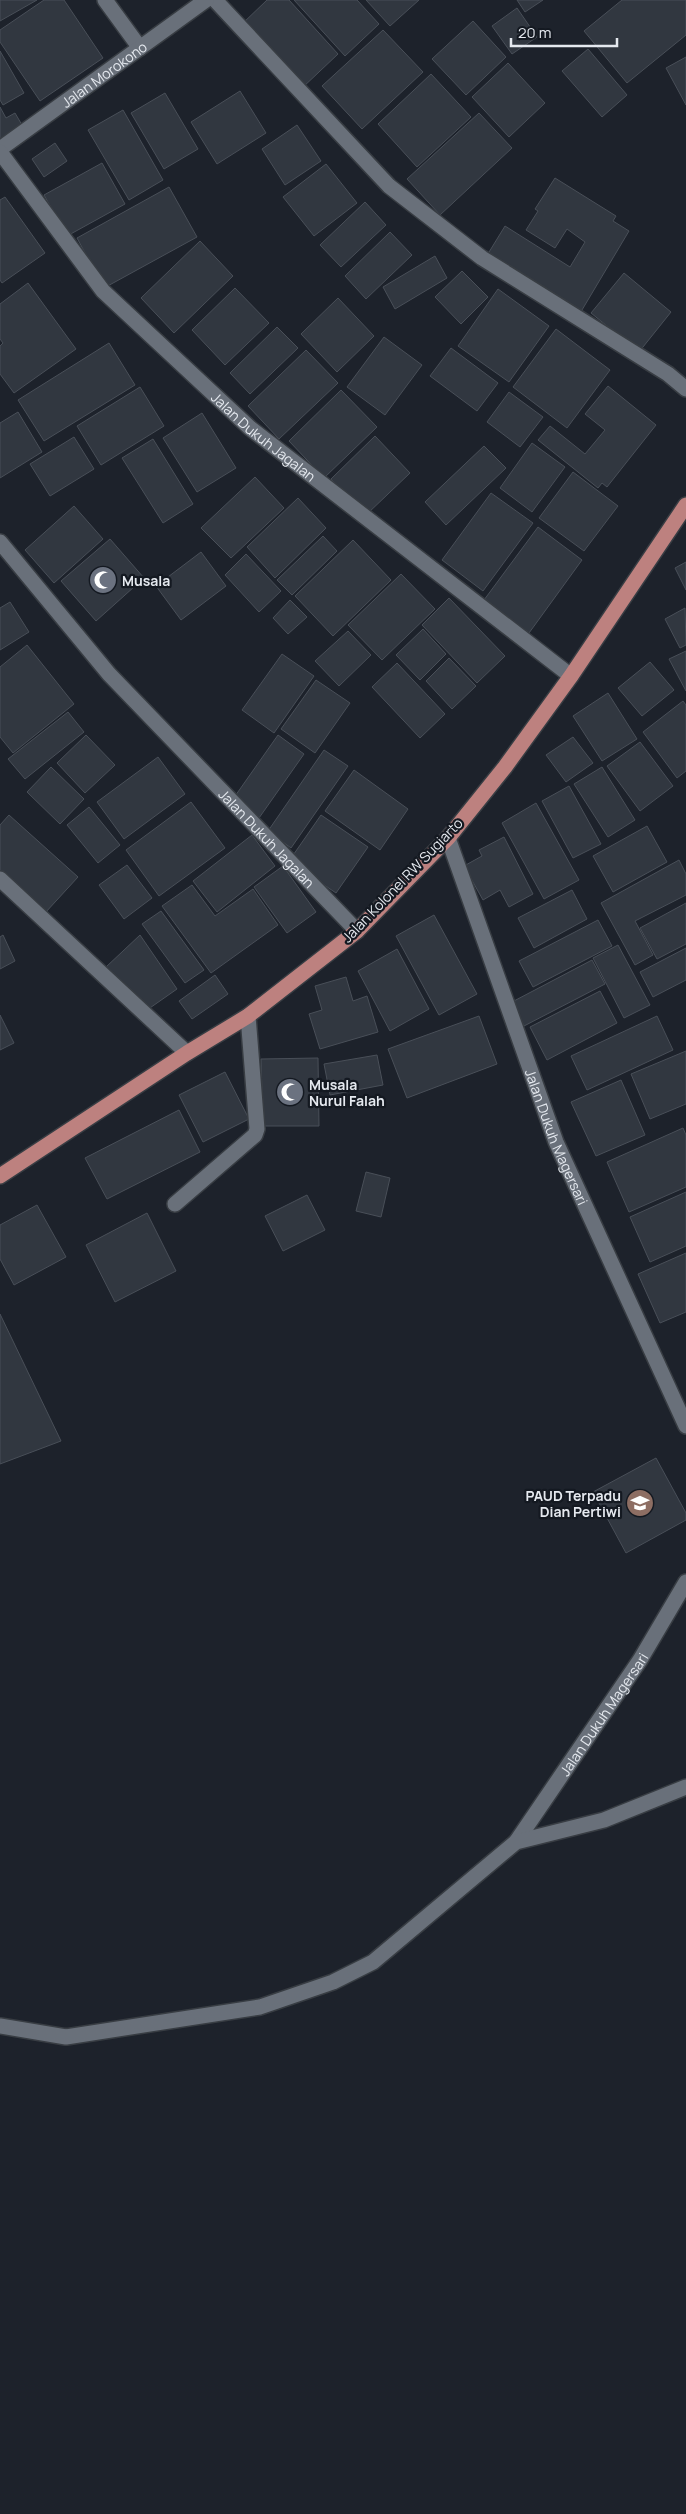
<svg xmlns="http://www.w3.org/2000/svg" width="686" height="2514" font-family="Manrope,sans-serif">
	<style>
		.building { fill: #313740; stroke: #494f58 }
		.lines { fill: none; stroke-linecap: round; stroke-linejoin: round }
		.minor-casing { stroke: #383d43; stroke-width: 18 }
		.major-casing { stroke: #383d43; stroke-width: 18 }
		.minor { stroke: #69707a; stroke-width: 15 }
		.major { stroke: #bd817f; stroke-width: 15 }
		.labels { text-anchor: middle; dominant-baseline: central; stroke-width: 4.5; stroke-linejoin: round; paint-order: stroke }
		.street-label { font-size: 14px; fill: #e5e9ef; stroke: #141921 }
		.poi-label { font-size: 14px; font-weight: bold; fill: #e5e9ef; stroke: #141921; text-anchor: start }
	</style>
	<rect width="100%" height="100%" fill="#1d222b"/>
	<!-- building -->
	<g class="building">
		<polygon points="0,0 37,0 0,21"/>
		<polygon points="44,0 64,0 103,58 40,101 0,42 0,30"/>
		<polygon points="267,0 289,0 338,54 301,89 241,25"/>
		<polygon points="294,0 357,0 379,24 345,56"/>
		<polygon points="366,0 419,0 390,26"/>
		<polygon points="517,0 543,0 525,12"/>
		<polygon points="622,0 686,0 686,35 627,83 584,31"/>
		<polygon points="517,8 537,37 512,54 492,26"/>
		<polygon points="473,21 506,57 466,95 432,59"/>
		<polygon points="383,30 423,72 362,129 322,86"/>
		<polygon points="588,49 627,95 602,117 562,71"/>
		<polygon points="0,51 24,93 3,105 0,100"/>
		<polygon points="686,57 686,105 666,68"/>
		<polygon points="508,63 545,103 509,137 472,97"/>
		<polygon points="431,74 471,117 417,167 378,124"/>
		<polygon points="240,91 266,133 217,164 191,122"/>
		<polygon points="165,93 198,149 164,169 131,113"/>
		<polygon points="0,107 6,118 15,113 22,125 0,140"/>
		<polygon points="123,110 163,180 129,200 88,130"/>
		<polygon points="479,113 512,148 440,215 407,179"/>
		<polygon points="297,125 321,161 285,185 262,149"/>
		<polygon points="55,143 67,161 44,177 32,159"/>
		<polygon points="102,163 125,204 67,236 44,195"/>
		<polygon points="326,164 357,203 314,236 283,197"/>
		<polygon points="555,178 616,216 613,221 629,231 579,315 486,257 505,226 570,267 585,242 567,229 555,248 526,230 538,211 535,209"/>
		<polygon points="169,187 197,237 104,288 77,238"/>
		<polygon points="5,197 45,253 2,283 0,280 0,200"/>
		<polygon points="365,202 386,225 341,267 320,245"/>
		<polygon points="390,232 412,255 366,299 345,276"/>
		<polygon points="200,241 233,276 174,333 141,298"/>
		<polygon points="435,256 447,278 395,309 383,287"/>
		<polygon points="462,271 488,297 461,324 435,297"/>
		<polygon points="624,273 671,312 639,352 591,313"/>
		<polygon points="28,283 76,349 14,393 0,374 0,346 3,343 0,339 0,304"/>
		<polygon points="235,288 269,323 225,365 192,330"/>
		<polygon points="498,289 549,326 509,382 458,346"/>
		<polygon points="338,298 374,336 337,372 301,334"/>
		<polygon points="277,327 298,348 250,394 230,373"/>
		<polygon points="556,329 610,370 567,428 513,387"/>
		<polygon points="384,337 422,365 385,415 347,387"/>
		<polygon points="109,343 135,385 44,441 18,400"/>
		<polygon points="451,348 498,383 477,411 430,376"/>
		<polygon points="306,350 338,383 279,439 248,406"/>
		<polygon points="608,386 656,425 607,487 602,483 598,488 538,440 550,426 585,454 605,430 585,414"/>
		<polygon points="140,387 164,426 101,465 77,426"/>
		<polygon points="341,390 377,427 324,478 289,441"/>
		<polygon points="509,392 543,417 520,447 487,422"/>
		<polygon points="18,412 42,452 0,478 0,423"/>
		<polygon points="202,413 236,468 197,492 163,438"/>
		<polygon points="375,436 410,473 366,515 331,479"/>
		<polygon points="74,437 94,469 50,496 30,464"/>
		<polygon points="153,439 193,504 163,523 122,458"/>
		<polygon points="532,443 565,467 532,512 500,488"/>
		<polygon points="484,446 506,468 446,525 425,502"/>
		<polygon points="573,472 618,506 584,551 539,518"/>
		<polygon points="255,477 284,508 231,558 201,528"/>
		<polygon points="491,493 533,523 483,591 442,560"/>
		<polygon points="298,498 326,528 275,578 247,547"/>
		<polygon points="74,506 103,539 54,583 25,550"/>
		<polygon points="538,527 582,560 529,633 484,600"/>
		<polygon points="323,536 337,551 292,595 277,580"/>
		<polygon points="110,539 144,578 96,621 61,581"/>
		<polygon points="353,540 391,580 333,636 295,596"/>
		<polygon points="201,552 226,586 181,620 156,586"/>
		<polygon points="246,554 281,591 259,612 225,575"/>
		<polygon points="686,562 686,590 675,568"/>
		<polygon points="401,574 435,609 382,660 348,625"/>
		<polygon points="449,598 505,656 477,683 422,625"/>
		<polygon points="290,600 307,617 288,634 273,618"/>
		<polygon points="10,602 29,632 0,650 0,608"/>
		<polygon points="685,608 686,645 680,648 665,619"/>
		<polygon points="423,629 446,654 420,680 396,655"/>
		<polygon points="348,631 371,655 339,686 315,661"/>
		<polygon points="27,645 74,704 13,753 0,737 0,667"/>
		<polygon points="686,651 686,691 669,659"/>
		<polygon points="282,654 314,676 274,733 242,710"/>
		<polygon points="449,658 476,686 452,709 426,681"/>
		<polygon points="650,662 674,690 642,716 618,688"/>
		<polygon points="397,663 445,714 420,738 372,687"/>
		<polygon points="316,680 350,703 315,753 281,729"/>
		<polygon points="608,693 637,739 602,761 573,716"/>
		<polygon points="683,701 686,705 686,771 677,778 643,732"/>
		<polygon points="68,712 84,732 25,779 8,759"/>
		<polygon points="86,735 115,765 85,793 57,763"/>
		<polygon points="278,735 304,754 259,818 233,799"/>
		<polygon points="573,737 593,763 566,782 546,755"/>
		<polygon points="640,742 673,786 640,811 607,766"/>
		<polygon points="324,750 348,766 291,848 268,831"/>
		<polygon points="158,757 185,794 124,839 97,802"/>
		<polygon points="51,767 84,799 60,824 27,792"/>
		<polygon points="602,767 635,820 608,837 574,784"/>
		<polygon points="354,770 408,809 380,850 325,811"/>
		<polygon points="569,786 601,844 573,858 542,801"/>
		<polygon points="191,802 225,848 159,896 126,850"/>
		<polygon points="536,803 579,880 544,899 502,823"/>
		<polygon points="89,807 120,845 98,863 67,825"/>
		<polygon points="9,815 78,877 45,913 0,872 0,825"/>
		<polygon points="321,815 368,847 336,893 289,861"/>
		<polygon points="647,826 667,862 613,892 593,856"/>
		<polygon points="252,835 275,866 217,912 193,881"/>
		<polygon points="504,837 533,894 509,907 500,890 483,900 464,866 482,856 479,850"/>
		<polygon points="679,860 686,874 686,895 635,921 653,955 635,965 601,903"/>
		<polygon points="127,865 152,898 124,919 99,885"/>
		<polygon points="283,866 316,912 287,933 254,887"/>
		<polygon points="192,885 215,916 253,889 278,925 211,973 162,906"/>
		<polygon points="572,890 587,919 534,948 518,918"/>
		<polygon points="686,903 686,944 657,959 640,928"/>
		<polygon points="161,911 204,970 185,983 142,924"/>
		<polygon points="434,915 477,994 439,1015 396,936"/>
		<polygon points="598,920 612,946 533,987 519,961"/>
		<polygon points="3,935 15,961 0,969 0,937"/>
		<polygon points="140,935 177,989 147,1010 106,967"/>
		<polygon points="618,945 650,1005 624,1018 593,958"/>
		<polygon points="686,948 686,980 653,997 640,972"/>
		<polygon points="397,949 429,1009 390,1031 358,971"/>
		<polygon points="592,960 605,984 524,1026 512,1002"/>
		<polygon points="215,975 228,994 192,1019 179,1001"/>
		<polygon points="346,977 353,1001 367,996 378,1032 320,1049 309,1014 322,1010 315,986"/>
		<polygon points="600,991 617,1023 547,1060 530,1027"/>
		<polygon points="0,1015 14,1043 0,1050"/>
		<polygon points="479,1016 497,1064 407,1098 388,1049"/>
		<polygon points="657,1016 673,1050 587,1090 571,1056"/>
		<polygon points="686,1051 686,1104 650,1119 631,1074"/>
		<polygon points="377,1055 383,1085 330,1095 324,1064"/>
		<polygon points="318,1058 319,1126 263,1126 261,1059"/>
		<polygon points="225,1072 249,1119 203,1142 179,1095"/>
		<polygon points="621,1080 645,1135 596,1156 571,1102"/>
		<polygon points="179,1110 200,1152 107,1199 85,1158"/>
		<polygon points="683,1128 686,1135 686,1187 629,1212 607,1162"/>
		<polygon points="366,1172 390,1178 381,1217 356,1211"/>
		<polygon points="686,1192 686,1246 650,1262 630,1217"/>
		<polygon points="307,1195 325,1230 283,1251 265,1216"/>
		<polygon points="37,1205 66,1257 14,1285 0,1259 0,1225"/>
		<polygon points="147,1213 176,1271 115,1302 86,1245"/>
		<polygon points="686,1253 686,1312 660,1323 638,1274"/>
		<polygon points="0,1314 61,1441 0,1464"/>
		<polygon points="656,1458 686,1513 686,1520 626,1553 593,1492"/>
	</g>
	<g class="lines">
		<!-- minor casing -->
		<g class="minor-casing">
			<g id="minor">
				<polyline points="105,0 140,48"/>
				<polyline points="215,0 389,186 482,258 668,374 686,389"/>
				<path id="s1" d="M0 149 206 0"/>
				<path id="s2" d="M0 152 103 291 250 428 571 676"/>
				<path id="s3" d="M0 542 109 674 357 931"/>
				<path id="s4" d="M448 838 556 1142 686 1426"/>
				<polyline points="0,879 187,1053"/>
				<polyline points="175,1204 255,1135 257,1129 248,1016"/>
				<path id="s5" d="M516 1842 640 1660 686 1582"/>
				<polyline points="0,2026 66,2037 260,2007 333,1982 373,1962 516,1842 604,1820 686,1787"/>
			</g>
		</g>
		<!-- major casing -->
		<g class="major-casing">
			<polyline id="major" points="0,1176 187,1053 248,1016 357,931 448,838 505,767 571,676 686,505"/>
		</g>
		<!-- minor -->
		<use href="#minor" class="minor"/>
		<!-- major -->
		<use href="#major" class="major"/>
	</g>
	<!-- icons -->
	<defs>
		<g id="mosque-disc" transform="scale(1.4375)"><circle r="9.5" fill="#6b7280" stroke="#141921"/><path d="M3.5-4.9A6 6 0 1 0 3.5 4.9A5 5 0 1 1 3.5-4.9Z" fill="#fff"/></g>
		<g id="school-disc" transform="scale(1.4375)"><circle r="9.5" fill="#8d6e63" stroke="#141921"/><path d="M0-5L7-2L0 1L-7-2ZM-4 1L0 2.5L4 1V4Q0 6-4 4Z" fill="#fff"/></g>
	</defs>
	<g fill-rule="evenodd">
		<use href="#mosque-disc" x="103" y="580"/>
		<use href="#mosque-disc" x="290" y="1092"/>
		<use href="#school-disc" x="640" y="1503"/>
	</g>
	<g class="labels">
		<!-- street labels -->
		<g class="street-label">
			<text stroke="none"><textPath href="#s1" startOffset="128">Jalan Morokono</textPath></text>
			<text stroke="none"><textPath href="#s2" startOffset="390">Jalan Dukuh Jagalan</textPath></text>
			<text stroke="none"><textPath href="#s3" startOffset="399">Jalan Dukuh Jagalan</textPath></text>
			<text transform="translate(402 880) rotate(-46)">Jalan Kolonel RW Sugiarto</text>
			<text stroke="none"><textPath href="#s4" startOffset="318">Jalan Dukuh Magersari</textPath></text>
			<text stroke="none"><textPath href="#s5" startOffset="155">Jalan Dukuh Magersari</textPath></text>
		</g>
		<!-- poi labels -->
		<g class="poi-label">
			<text x="122" y="580">Musala</text>
			<text x="309" y="1084">Musala<tspan x="309" dy="16">Nurul Falah</tspan></text>
			<text x="621" y="1495" text-anchor="end">PAUD Terpadu<tspan x="621" dy="16">Dian Pertiwi</tspan></text>
		</g>
	</g>
	<!-- scale -->
	<path d="M511 38v8h106v-8" fill="none" stroke="#e5e9ef" stroke-width="2.5"/>
	<text x="518" y="38" font-size="15" fill="#e5e9ef" stroke="#141921" stroke-width="4" paint-order="stroke">20 m</text>
</svg>
